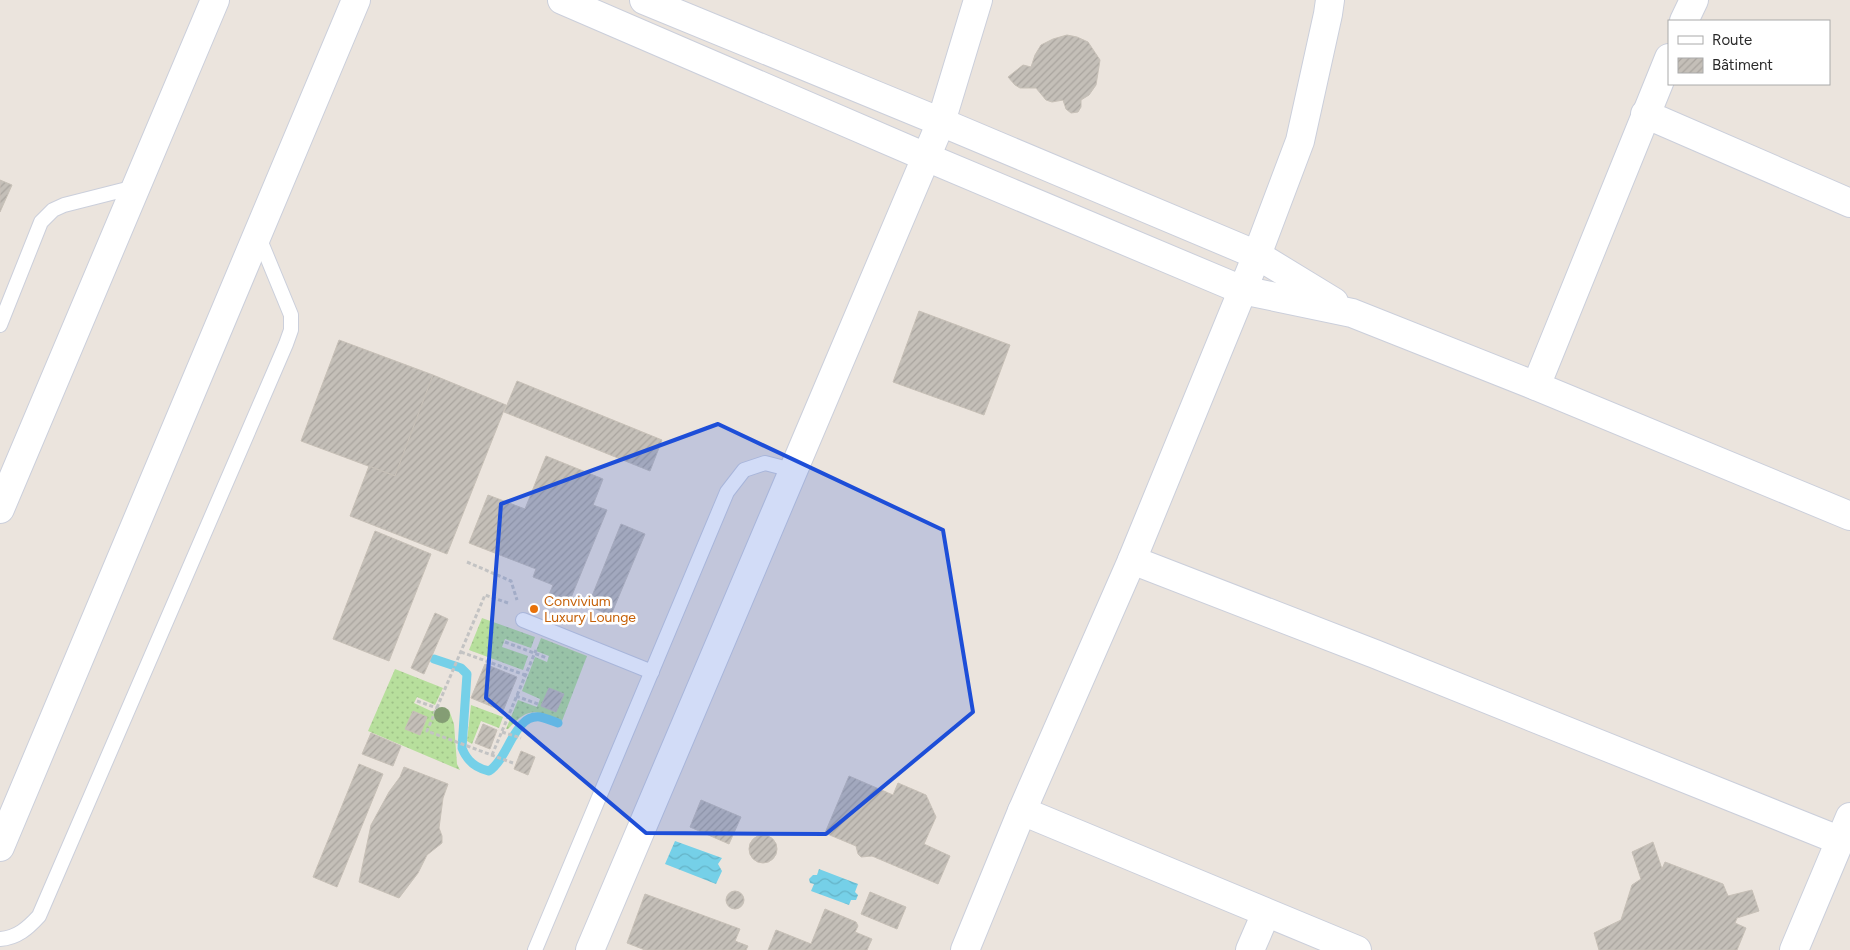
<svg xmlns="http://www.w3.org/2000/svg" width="1850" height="950" font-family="Figtree,sans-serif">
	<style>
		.grass { fill: url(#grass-dots) }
		.water { fill: url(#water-waves) }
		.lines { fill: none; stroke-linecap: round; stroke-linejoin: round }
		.stream { stroke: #75d0e8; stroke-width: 9 }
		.building { fill: url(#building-hatch); stroke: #c7c0b7 }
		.service-casing { stroke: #cbcfdb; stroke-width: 16 }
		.minor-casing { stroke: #cbcfdb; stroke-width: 30 }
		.path { stroke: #c3c3c3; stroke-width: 3; stroke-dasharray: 4 2.5; stroke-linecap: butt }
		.service { stroke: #fff; stroke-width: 14 }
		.minor { stroke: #fff; stroke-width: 28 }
		.tree { fill: #849d74 }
		.marked { fill: #1d4ed8; fill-opacity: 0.2; stroke: #1d4ed8; stroke-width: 4; stroke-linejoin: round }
		.food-dot { fill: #e8710a; stroke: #fff; stroke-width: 2 }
		.labels { text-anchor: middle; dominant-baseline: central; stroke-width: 5; stroke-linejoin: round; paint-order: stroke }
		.food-label { font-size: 14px; fill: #c56008; stroke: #fff; text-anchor: start }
	</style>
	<defs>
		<pattern id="grass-dots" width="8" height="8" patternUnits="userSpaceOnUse" patternTransform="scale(1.25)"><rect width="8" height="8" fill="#b7df9c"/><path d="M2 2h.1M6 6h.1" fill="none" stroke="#9ec087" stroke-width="1.8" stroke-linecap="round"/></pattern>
		<pattern id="water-waves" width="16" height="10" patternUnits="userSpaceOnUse" patternTransform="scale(1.25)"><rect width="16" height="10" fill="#75d0e8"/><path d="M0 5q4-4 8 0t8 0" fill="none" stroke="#65b3c7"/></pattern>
		<pattern id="building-hatch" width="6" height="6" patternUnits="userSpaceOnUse" patternTransform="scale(1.25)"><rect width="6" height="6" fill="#c4bfb8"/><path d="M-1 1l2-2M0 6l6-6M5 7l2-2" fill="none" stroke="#a9a49e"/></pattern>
	</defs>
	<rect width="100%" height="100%" fill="#ebe4dd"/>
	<!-- grass -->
	<g class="grass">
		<polygon points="482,618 535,637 531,648 505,639 502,647 528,656 523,670 469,650"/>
		<path d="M541 638 587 656 562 721C534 710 530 706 508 729H506L518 700 537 707 540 699 522 691 535 657 547 662 549 656 536 651Z"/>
		<polygon points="395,669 443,688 435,705 417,697 414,703 431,711 449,710 454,724 457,764 460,770 368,731"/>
		<polygon points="471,705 503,717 499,728 481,721 472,744 467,741"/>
	</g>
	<!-- water -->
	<g class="water">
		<polygon points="675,841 722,858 718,864 722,871 716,884 665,864"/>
		<polygon points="819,869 858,884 855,892 858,895 856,900 851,900 849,905 811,891 814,884 810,883 809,879 813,875 817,875"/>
	</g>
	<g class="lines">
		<!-- stream -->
		<path class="stream" d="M434 659 461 668 467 674 462 748C467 761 475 768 489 771 509 758 514 714 540 717 546 718 552 721 558 723"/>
	</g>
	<!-- building -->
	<g class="building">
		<polygon points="1067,35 1077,37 1088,42 1100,60 1096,85 1089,95 1081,100 1081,107 1078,112 1071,113 1066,109 1063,100 1052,102 1046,100 1036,88 1020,88 1015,85 1008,77 1023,65 1031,67 1035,55 1041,45 1053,39"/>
		<polygon points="0,180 12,185 0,212"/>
		<polygon points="919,311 1010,345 984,415 893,382"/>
		<polygon points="339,340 433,375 395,476 301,441"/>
		<polygon points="433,375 506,405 447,554 350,516 369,466 395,476"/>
		<polygon points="517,381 662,440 650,471 504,412"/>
		<polygon points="546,456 603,479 593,505 607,510 568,605 548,597 553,585 533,577 536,569 469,543 488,495 525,509"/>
		<polygon points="621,524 645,534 611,615 588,606"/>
		<polygon points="375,531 431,554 389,661 333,639"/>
		<polygon points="435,613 448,619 424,674 411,668"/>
		<polygon points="485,664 517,677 503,711 471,698"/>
		<polygon points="549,688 564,694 556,712 541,706"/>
		<polygon points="413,711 427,717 420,735 405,729"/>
		<polygon points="483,724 497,730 490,749 475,743"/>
		<polygon points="371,733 401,746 393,766 362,754"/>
		<polygon points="521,751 535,757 528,775 514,769"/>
		<polygon points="359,764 383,774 337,887 313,877"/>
		<polygon points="404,767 448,784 443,798 439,828 442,836 442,843 427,855 418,873 399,898 359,882 371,825 389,792 400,777"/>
		<polygon points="849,776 893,795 898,783 926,795 936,817 924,844 950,856 938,884 872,856 861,857 858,854 856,846 825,833"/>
		<polygon points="701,800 741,817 729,844 690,827"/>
		<circle cx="763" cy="849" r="14"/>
		<polygon points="1653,842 1662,869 1665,862 1723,884 1728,896 1752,890 1759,911 1737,918 1735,923 1746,928 1737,950 1599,950 1594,933 1621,920 1632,885 1641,879 1632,852"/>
		<circle cx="735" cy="900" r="9"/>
		<polygon points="870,892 906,907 897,929 861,914"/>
		<polygon points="645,894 740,929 735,941 748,946 746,950 645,950 627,943"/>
		<polygon points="825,909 856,922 858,926 855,932 872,939 867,950 768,950 776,930 811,944"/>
	</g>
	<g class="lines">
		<!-- service casing -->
		<g class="service-casing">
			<g id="service">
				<polyline points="0,325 41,222 53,210 64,205 135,187"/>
				<polyline points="523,620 652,672"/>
				<path d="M0 939C17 938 28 928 39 916L286 344 291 330V315L258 235"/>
				<polyline points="535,950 727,492 744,470 765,463 792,470"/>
			</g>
		</g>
		<!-- minor casing -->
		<g class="minor-casing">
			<g id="minor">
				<polyline points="562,0 926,157 1242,290 1352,313 1536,386 1850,516"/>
				<polyline points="644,0 941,122 1257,255 1334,302"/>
				<polyline points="1684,21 1694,0"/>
				<polyline points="1645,114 1850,203"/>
				<polyline points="1536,386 1669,58"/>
				<polyline points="0,509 215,0"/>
				<polyline points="1132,560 1375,654 1841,841"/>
				<polyline points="1022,811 1357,950"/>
				<polyline points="0,847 356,0"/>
				<polyline points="590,950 941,122 978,0"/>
				<polyline points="965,950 1022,811 1132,560 1257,255 1300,141 1328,14 1330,0"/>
				<polyline points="1250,950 1266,913"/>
				<polyline points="1794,950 1850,817"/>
			</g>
		</g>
		<!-- path -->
		<g class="path">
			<polyline points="467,562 511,581 517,600"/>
			<polyline points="508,603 485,595 427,731 513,763"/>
			<polyline points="505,642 547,658"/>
			<polyline points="461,652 525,675"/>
			<polyline points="516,696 538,704"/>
			<polyline points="417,701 437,708"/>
			<polyline points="502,732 521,738"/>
			<polyline points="492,755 536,650"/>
		</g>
		<!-- service -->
		<use href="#service" class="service"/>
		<!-- minor -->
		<use href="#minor" class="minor"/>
	</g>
	<!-- trees -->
	<circle class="tree" cx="442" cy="715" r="8"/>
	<!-- marked area -->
	<path class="marked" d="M718 424 943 530 973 712 826 834 646 833 486 698 501 504Z"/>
	<!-- markers -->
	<circle class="food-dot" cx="534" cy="609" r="5"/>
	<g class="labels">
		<!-- food labels -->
		<g class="food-label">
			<text x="544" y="601">Convivium<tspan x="544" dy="16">Luxury Lounge</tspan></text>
		</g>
	</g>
	<!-- legend -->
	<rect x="1668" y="20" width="162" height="65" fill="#ffffff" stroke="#aaaaaa"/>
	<rect x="1678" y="36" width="25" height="8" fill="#ffffff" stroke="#aaaaaa"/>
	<text x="1712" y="45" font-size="15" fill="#2a2a2a">Route</text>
	<rect x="1678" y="58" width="25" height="15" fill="url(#building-hatch)" stroke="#aaaaaa"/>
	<text x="1712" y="70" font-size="15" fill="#2a2a2a">Bâtiment</text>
</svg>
